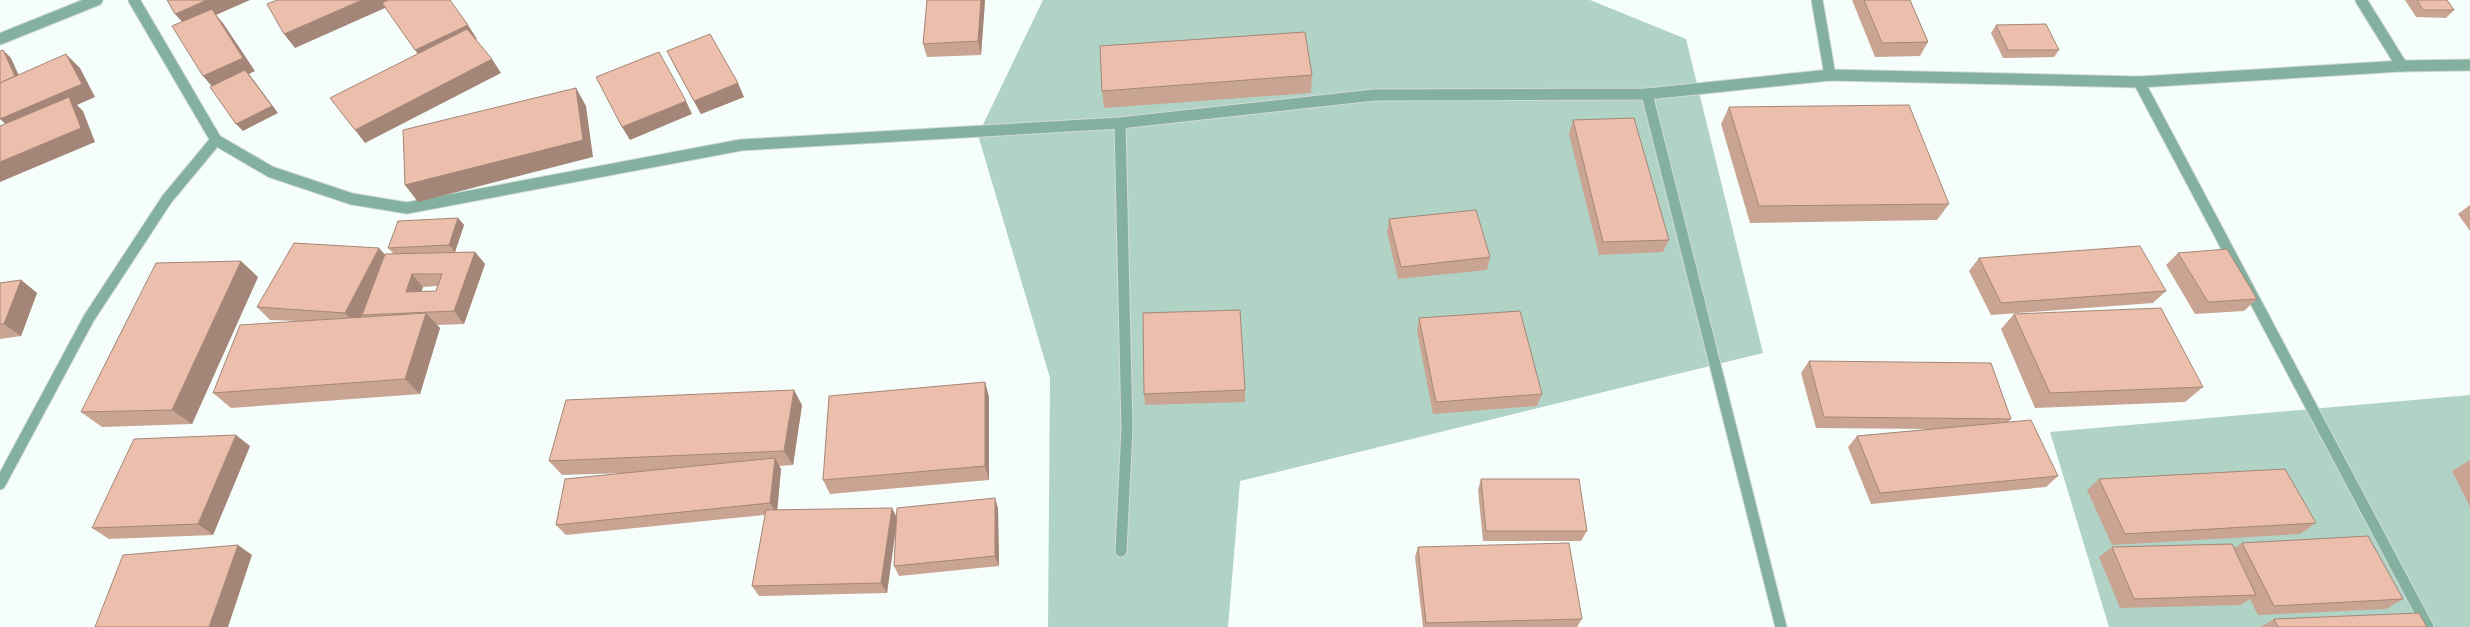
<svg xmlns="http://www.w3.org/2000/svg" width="2470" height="627" font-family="'Golos Text',sans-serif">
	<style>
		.green { fill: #b0d3c6 }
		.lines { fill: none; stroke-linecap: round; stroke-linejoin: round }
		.minor-casing { stroke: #d1dbd6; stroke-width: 13 }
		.minor { stroke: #84b0a0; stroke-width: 11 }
		.wall { fill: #caa493; fill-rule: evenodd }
		.shaded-wall { fill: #a48678 }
		.building { fill: #ebbfab; stroke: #a48678; fill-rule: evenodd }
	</style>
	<rect width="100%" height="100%" fill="#f5fefa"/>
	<!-- green -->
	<g class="green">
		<polygon points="1043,0 1590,0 1686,39 1763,353 1240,481 1228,627 1048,627 1050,378 978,135"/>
		<polygon points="2470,395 2470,627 2109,627 2050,432"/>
	</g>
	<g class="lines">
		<!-- minor casing -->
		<g class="minor-casing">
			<g id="minor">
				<polyline points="134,0 216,140 271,172 352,199 407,208 741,145 1120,123 1374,95 1647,94 1830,75 2139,82 2402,66 2470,65"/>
				<polyline points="1817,0 1830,75"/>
				<polyline points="2361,0 2402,66"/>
				<polyline points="0,39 97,0"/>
				<polyline points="2139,82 2428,627"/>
				<polyline points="1647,94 1781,627"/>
				<polyline points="1120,123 1127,428 1121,551"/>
				<polyline points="0,484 89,318 167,199 216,140"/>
			</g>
		</g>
		<!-- minor -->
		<use href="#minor" class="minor"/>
	</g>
	<!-- wall -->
	<g class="wall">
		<polygon points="927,0 985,0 981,55 927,57 923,44"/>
		<polygon points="1852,0 1910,0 1928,42 1920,56 1875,57"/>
		<polygon points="2405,0 2447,0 2454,10 2446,18 2416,17"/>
		<polygon points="1996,25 2059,50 2054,57 2003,58 1991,33"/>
		<polygon points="667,51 744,97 701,114 674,65"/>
		<polygon points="1312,75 1311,93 1104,108 1102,91"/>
		<polygon points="1729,107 1949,204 1937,220 1750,223 1721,124"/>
		<polygon points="1573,120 1669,240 1663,252 1599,255 1569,134"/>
		<polygon points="2470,205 2470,231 2458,214"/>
		<path d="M458 218 464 225 455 252 434 253 475 252 485 264 464 324 437 325 440 328 420 394 231 408 213 393 297 321 270 320 257 307 385 255 394 254 388 248ZM437 286 436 291 421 292 423 287Z"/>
		<polygon points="1389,219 1490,257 1487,270 1398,279 1387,232"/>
		<polygon points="2178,253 2257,299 2244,311 2195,314 2166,265"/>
		<polygon points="1979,258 2166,291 2153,303 1991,315 1969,271"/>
		<polygon points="258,277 192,424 102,427 81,412"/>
		<polygon points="21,280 37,293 21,336 0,339 0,283"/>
		<polygon points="2014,314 2203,387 2185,402 2035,408 2001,329"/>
		<polygon points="1419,318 1542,394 1537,406 1433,414 1417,331"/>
		<polygon points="1809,361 2011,419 2008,422 2058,476 2046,487 1871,504 1848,447 1857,436 1930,429 1816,428 1801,373"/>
		<polygon points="985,382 989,397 989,480 830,494 823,480"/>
		<polygon points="1245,390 1245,402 1145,405 1144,394"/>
		<polygon points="802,405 793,465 779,466 781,469 777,510 892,508 896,516 995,498 998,509 999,566 899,576 894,566 896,529 887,593 759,596 752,586 765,515 566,535 556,525 627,473 562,475 549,461"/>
		<polygon points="250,446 213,535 109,539 92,528"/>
		<polygon points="2470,460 2470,507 2452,471"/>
		<polygon points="1481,479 1587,531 1581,541 1483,541 1478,490"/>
		<polygon points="2099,479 2316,523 2300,534 2112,545 2087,490"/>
		<polygon points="2242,543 2403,599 2386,609 2258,615 2250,599 2241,605 2120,608 2099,557 2112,547 2234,548"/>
		<polygon points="1418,547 1582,619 1577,627 1423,627 1415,557"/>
		<polygon points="2274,619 2427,627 2261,627"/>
	</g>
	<!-- shaded-wall -->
	<g class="shaded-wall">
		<polygon points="207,0 250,0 216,15 223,23 255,71 249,74 278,113 243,131 236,124 215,90 203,76 187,27 175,14"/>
		<polygon points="362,0 403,0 295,48 284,34"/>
		<polygon points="981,0 985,0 981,55 978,41"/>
		<polygon points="468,25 477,39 424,63 415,50"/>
		<polygon points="3,50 11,58 25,89 17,81"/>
		<polygon points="66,54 80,68 95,97 77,105 83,111 95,142 0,182 0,162 15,133 0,119"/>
		<polygon points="492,59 501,73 365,143 355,130"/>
		<polygon points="738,83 744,97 701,114 694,101"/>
		<polygon points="576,88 586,106 593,157 418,202 405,185"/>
		<polygon points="686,101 692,114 630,140 622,127"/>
		<polygon points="458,218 464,225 455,252 449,245"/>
		<polygon points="379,248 390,260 357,325 345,313"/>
		<polygon points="475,252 485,264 464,324 454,311"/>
		<polygon points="241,261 258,277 192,424 172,410"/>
		<polygon points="412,274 423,287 417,305 406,292"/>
		<polygon points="21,280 37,293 21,336 4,324"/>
		<polygon points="426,313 440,328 420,394 405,379"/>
		<polygon points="985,382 989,397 989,480 985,466"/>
		<polygon points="794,390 802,405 793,465 784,451"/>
		<polygon points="236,435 250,446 213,535 198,524"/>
		<polygon points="775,458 781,469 777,514 770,503"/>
		<polygon points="995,498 998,509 999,566 995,556"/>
		<polygon points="892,508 897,518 887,593 881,583"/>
		<polygon points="238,545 252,555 228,627 209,627"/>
	</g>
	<!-- building -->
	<g class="building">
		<polygon points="167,0 207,0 175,14"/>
		<polygon points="277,0 362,0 284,34 267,4"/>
		<polygon points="388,0 450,0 468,25 415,50 382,3"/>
		<polygon points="927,0 981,0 978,41 923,44"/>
		<polygon points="1864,0 1910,0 1928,42 1882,43"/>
		<polygon points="2417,0 2447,0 2454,10 2423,10"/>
		<polygon points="212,9 243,58 203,76 172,26"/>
		<polygon points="2046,24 2059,50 2008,50 1996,25"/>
		<polygon points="467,29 492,59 355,130 330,98"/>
		<polygon points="1305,32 1312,75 1102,91 1100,46"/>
		<polygon points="710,34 738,83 694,101 667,51"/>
		<polygon points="3,50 15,76 0,83 0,51"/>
		<polygon points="659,52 686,101 622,127 596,77"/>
		<polygon points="66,54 82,84 0,119 0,83"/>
		<polygon points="245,70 272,106 236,124 210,87"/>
		<polygon points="576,88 583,140 405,185 403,130"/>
		<polygon points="69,97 81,128 0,162 0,126"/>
		<polygon points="1909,105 1949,204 1759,206 1729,107"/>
		<polygon points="1634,118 1669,240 1603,242 1573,120"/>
		<polygon points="1476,210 1490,257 1401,267 1389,219"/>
		<polygon points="458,218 449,245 388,248 398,221"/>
		<polygon points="294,243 379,248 345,313 257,307"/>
		<polygon points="2140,246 2166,291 2001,303 1979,258"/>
		<polygon points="2227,249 2257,299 2208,302 2178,253"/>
		<path d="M475 252 454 311 362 315 385 254ZM412 274H442L436 291 406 292Z"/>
		<polygon points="241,261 172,410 81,412 156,263"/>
		<polygon points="21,280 4,324 0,324 0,283"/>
		<polygon points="2161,308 2203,387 2050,393 2014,314"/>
		<polygon points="1240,310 1245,390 1144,394 1143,313"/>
		<polygon points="1520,311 1542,394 1436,402 1419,318"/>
		<polygon points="426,313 405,379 213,393 240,325"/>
		<polygon points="1809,361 1991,363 2011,419 1824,417"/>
		<polygon points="985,382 985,466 823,480 829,396"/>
		<polygon points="794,390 784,451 549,461 566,400"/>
		<polygon points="2031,420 2058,476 1880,493 1857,436"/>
		<polygon points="236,435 198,524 92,528 134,439"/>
		<polygon points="775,458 770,503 556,525 565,479"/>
		<polygon points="2285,469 2316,523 2125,534 2099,479"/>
		<polygon points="1481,479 1579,479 1587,531 1486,531"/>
		<polygon points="995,498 995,556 894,566 897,508"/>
		<polygon points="892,508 881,583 752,586 766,510"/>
		<polygon points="2368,536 2403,599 2274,606 2242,543"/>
		<polygon points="1569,543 1582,619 1426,623 1418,547"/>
		<polygon points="2232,544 2256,595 2134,599 2112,547"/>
		<polygon points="238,545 209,627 95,627 123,555"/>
		<polygon points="2419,613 2427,627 2278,627 2274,619"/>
	</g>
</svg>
